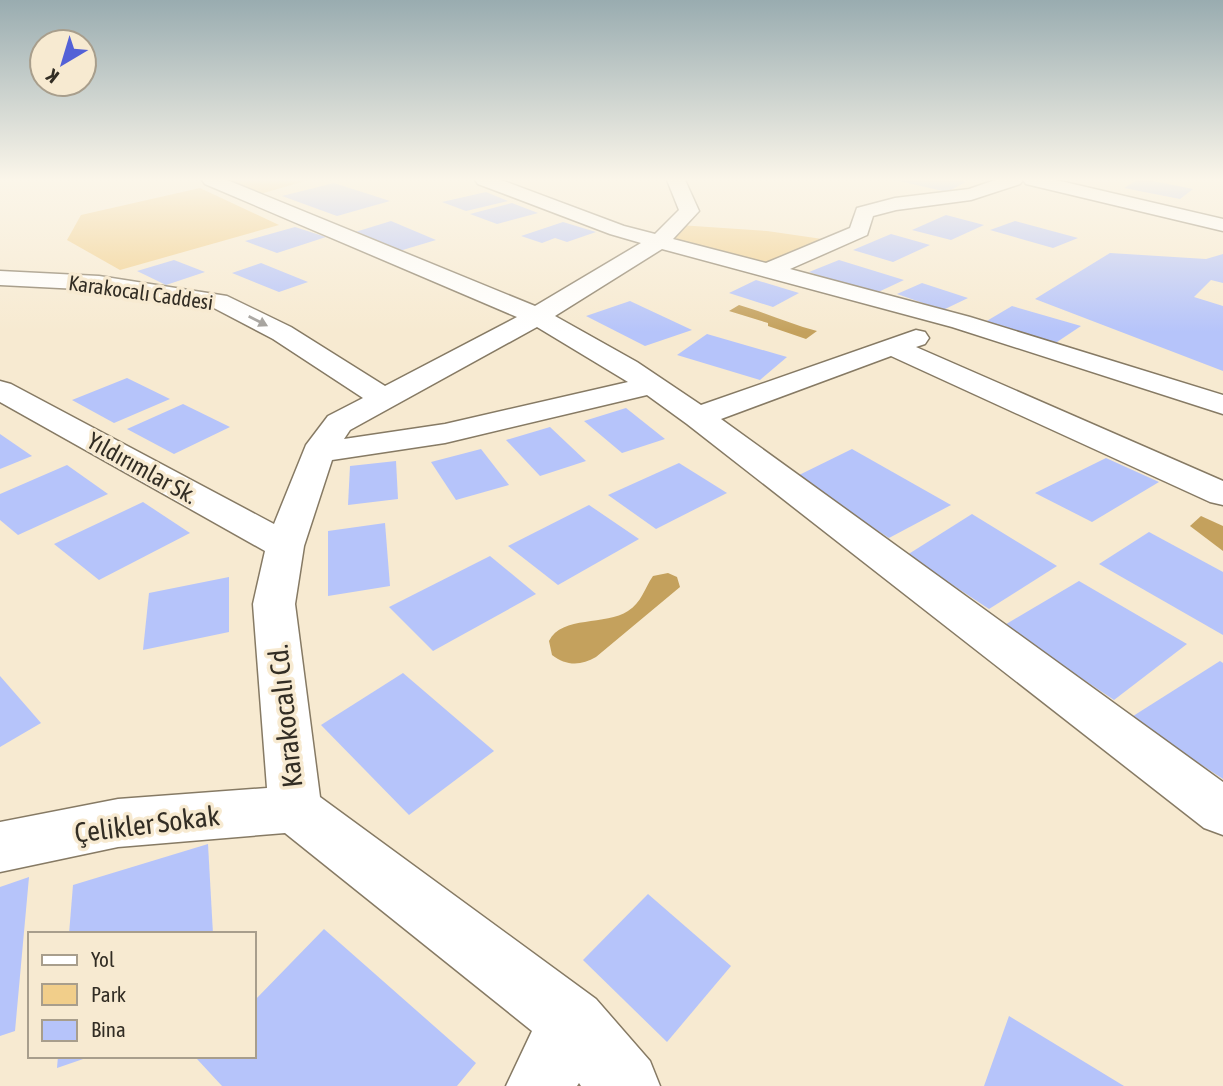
<svg xmlns="http://www.w3.org/2000/svg" width="1223" height="1086" font-family="'Asap Condensed',sans-serif">
	<style>
		.green { fill: #f1ce8a }
		.water { fill: #c4a15d }
		.building { fill: #b6c4fa }
		.lines { fill: none; stroke-linecap: round; stroke-linejoin: round }
		.minor-casing { stroke: #867a64; stroke-width: 3 }
		.minor { fill: #fff; fill-rule: evenodd }
		.oneway { fill: #a3a09c }
		.labels { text-anchor: middle; dominant-baseline: central; stroke-width: 7; stroke-linejoin: round; paint-order: stroke }
		.far-street-label { font-size: 21px; fill: #322d24; stroke: #f7ead1 }
		.street-label { font-size: 24px; fill: #322d24; stroke: #f7ead1 }
		.near-street-label { font-size: 28px; fill: #322d24; stroke: #f7ead1 }
	</style>
	<rect width="100%" height="100%" fill="#f7ead1"/>
	<!-- green -->
	<g class="green">
		<polygon points="229,180 309,180 260,194"/>
		<polygon points="200,188 279,225 120,270 67,240 81,215"/>
		<polygon points="679,225 767,231 836,241 766,267 664,240"/>
	</g>
	<!-- water -->
	<g class="water">
		<path d="M739 305C767 313 790 324 817 331L806 339 768 326V323L729 311Z"/>
		<polygon points="1201,516 1223,526 1223,551 1190,526"/>
		<path d="M668 573 677 577 680 587 596 657C581 666 566 666 552 655L549 641C562 615 606 626 628 611 642 602 644 589 653 576Z"/>
	</g>
	<!-- building -->
	<g class="building">
		<polygon points="895,180 959,180 966,182 947,192"/>
		<polygon points="1137,180 1148,180 1193,189 1180,199 1124,188"/>
		<polygon points="334,183 390,201 337,216 282,196"/>
		<polygon points="486,192 508,201 466,211 442,202"/>
		<polygon points="512,203 538,213 497,224 470,214"/>
		<polygon points="946,215 984,225 951,240 912,230"/>
		<polygon points="391,221 436,240 396,252 352,233"/>
		<polygon points="1015,221 1078,238 1053,248 990,230"/>
		<polygon points="563,222 596,232 567,242 555,238 542,243 521,236"/>
		<polygon points="295,227 326,237 277,253 245,241"/>
		<polygon points="891,234 930,245 893,262 853,250"/>
		<polygon points="1110,253 1206,259 1223,254 1223,283 1211,280 1194,297 1223,306 1223,371 1035,299"/>
		<polygon points="174,260 205,272 166,285 137,271"/>
		<polygon points="839,260 904,280 874,294 809,272"/>
		<polygon points="261,263 308,282 279,292 232,273"/>
		<polygon points="756,280 799,293 773,307 729,293"/>
		<polygon points="922,283 968,298 943,310 897,294"/>
		<polygon points="630,301 692,330 645,346 586,316"/>
		<polygon points="1012,306 1081,326 1054,344 985,322"/>
		<polygon points="707,334 787,357 760,380 677,355"/>
		<polygon points="127,378 170,399 114,423 72,400"/>
		<polygon points="183,404 230,427 174,454 127,429"/>
		<polygon points="626,408 665,439 622,453 584,421"/>
		<polygon points="550,427 586,461 540,476 506,440"/>
		<polygon points="0,434 32,456 0,469"/>
		<polygon points="481,449 509,485 456,500 431,462"/>
		<polygon points="852,449 951,505 889,538 795,477"/>
		<polygon points="1106,458 1159,482 1092,522 1035,493"/>
		<polygon points="396,461 398,499 348,505 350,466"/>
		<polygon points="679,463 727,493 656,529 608,495"/>
		<polygon points="67,465 108,494 18,535 0,520 0,494"/>
		<polygon points="143,502 190,533 99,580 54,544"/>
		<polygon points="589,505 639,539 558,585 508,546"/>
		<polygon points="972,514 1057,566 989,609 907,555"/>
		<polygon points="385,523 390,586 328,596 328,531"/>
		<polygon points="1149,532 1223,572 1223,635 1099,564"/>
		<polygon points="490,556 536,594 433,651 389,607"/>
		<polygon points="229,577 229,632 143,650 149,593"/>
		<polygon points="1079,581 1187,644 1114,700 1003,626"/>
		<polygon points="1220,661 1223,663 1223,779 1130,718"/>
		<polygon points="403,673 494,751 409,815 321,725"/>
		<polygon points="0,676 41,723 0,747"/>
		<polygon points="208,844 213,934 69,934 73,885"/>
		<polygon points="29,877 15,1031 0,1036 0,887"/>
		<polygon points="648,894 731,966 667,1042 583,960"/>
		<polygon points="324,929 476,1063 457,1086 222,1086 197,1059 200,1056 254,1056 254,1001"/>
		<polygon points="1009,1016 1124,1086 984,1086"/>
		<polygon points="58,1056 89,1056 89,1057 57,1068"/>
	</g>
	<g class="lines">
		<!-- minor casing -->
		<g class="minor-casing">
			<g id="minor">
				<path d="M202 180H227L535 306 641 243 610 234 478 184 475 180H501L624 226 655 234 679 210 667 180H685L699 211 673 239 766 263 850 228 857 208 895 198 969 189 995 180H1023L1020 184 971 200 896 210 873 216 867 235 790 269 970 317 1223 395V414L952 327 662 249 555 316 637 362 701 405 916 330 925 332 929 338 925 344 916 347 1223 481V505L1210 502 891 356 721 419 1223 782V835L1204 828 687 424 647 395 445 443 332 460 304 546 295 604 320 797 596 999 650 1061 660 1086H581L579 1083 577 1086H506L532 1031 285 833 118 847 0 872V822L118 799 267 788 253 604 265 551 0 402V381L11 384 274 524 306 445 328 416 363 398 273 339 212 307 99 290 0 285V271L99 276 227 296 291 327 385 386 517 317 205 184ZM537 327 628 382 445 424 344 439 350 430Z"/>
				<polygon points="1023,180 1056,180 1223,219 1223,231 1026,184"/>
			</g>
		</g>
		<!-- minor -->
		<use href="#minor" class="minor"/>
	</g>
	<!-- one-way arrows -->
	<defs><path id="oneway-solid" d="M-6-.8H1V-3.2L6.5 0L1 3.2V.8H-6Z" transform="scale(1.75)"/></defs>
	<use class="oneway" href="#oneway-solid" transform="translate(258 321) rotate(27)"/>
	<!-- sky -->
	<linearGradient id="sky" x2="0" y2="1"><stop stop-color="#99acb0"/><stop offset="0.54" stop-color="#fbf6ea"/><stop offset="1" stop-color="#fbf6ea" stop-opacity="0"/></linearGradient>
	<rect width="1223" height="332" fill="url(#sky)"/>
	<g class="labels">
		<!-- far-street labels -->
		<g class="far-street-label">
			<text transform="translate(141 292) rotate(8)">Karakocalı Caddesi</text>
		</g>
		<!-- street labels -->
		<g class="street-label">
			<text transform="translate(142 468) rotate(29)">Yıldırımlar Sk.</text>
		</g>
		<!-- near-street labels -->
		<g class="near-street-label">
			<text transform="translate(285 716) rotate(-96)">Karakocalı Cd.</text>
			<text transform="translate(147 824) rotate(-7)">Çelikler Sokak</text>
		</g>
	</g>
	<!-- legend -->
	<rect x="28" y="932" width="228" height="126" fill="#f7ead1" stroke="#a89e8c" stroke-width="2"/>
	<rect x="42" y="955" width="35" height="10" fill="#ffffff" stroke="#a89e8c" stroke-width="2"/>
	<text x="91" y="967" font-size="21" fill="#322d24">Yol</text>
	<rect x="42" y="984" width="35" height="21" fill="#f1ce8a" stroke="#a89e8c" stroke-width="2"/>
	<text x="91" y="1002" font-size="21" fill="#322d24">Park</text>
	<rect x="42" y="1020" width="35" height="21" fill="#b6c4fa" stroke="#a89e8c" stroke-width="2"/>
	<text x="91" y="1037" font-size="21" fill="#322d24">Bina</text>
	<!-- north arrow -->
	<g transform="translate(63 63) rotate(218)"><circle r="33" fill="#f7ead1" stroke="#a89e8c" stroke-width="2"/>
	<path d="M0-5L12 26L0 18L-12 26Z" fill="#5361d7"/>
	<text y="-10" font-size="19" font-weight="bold" text-anchor="middle" fill="#322d24">K</text>
	</g>
</svg>
